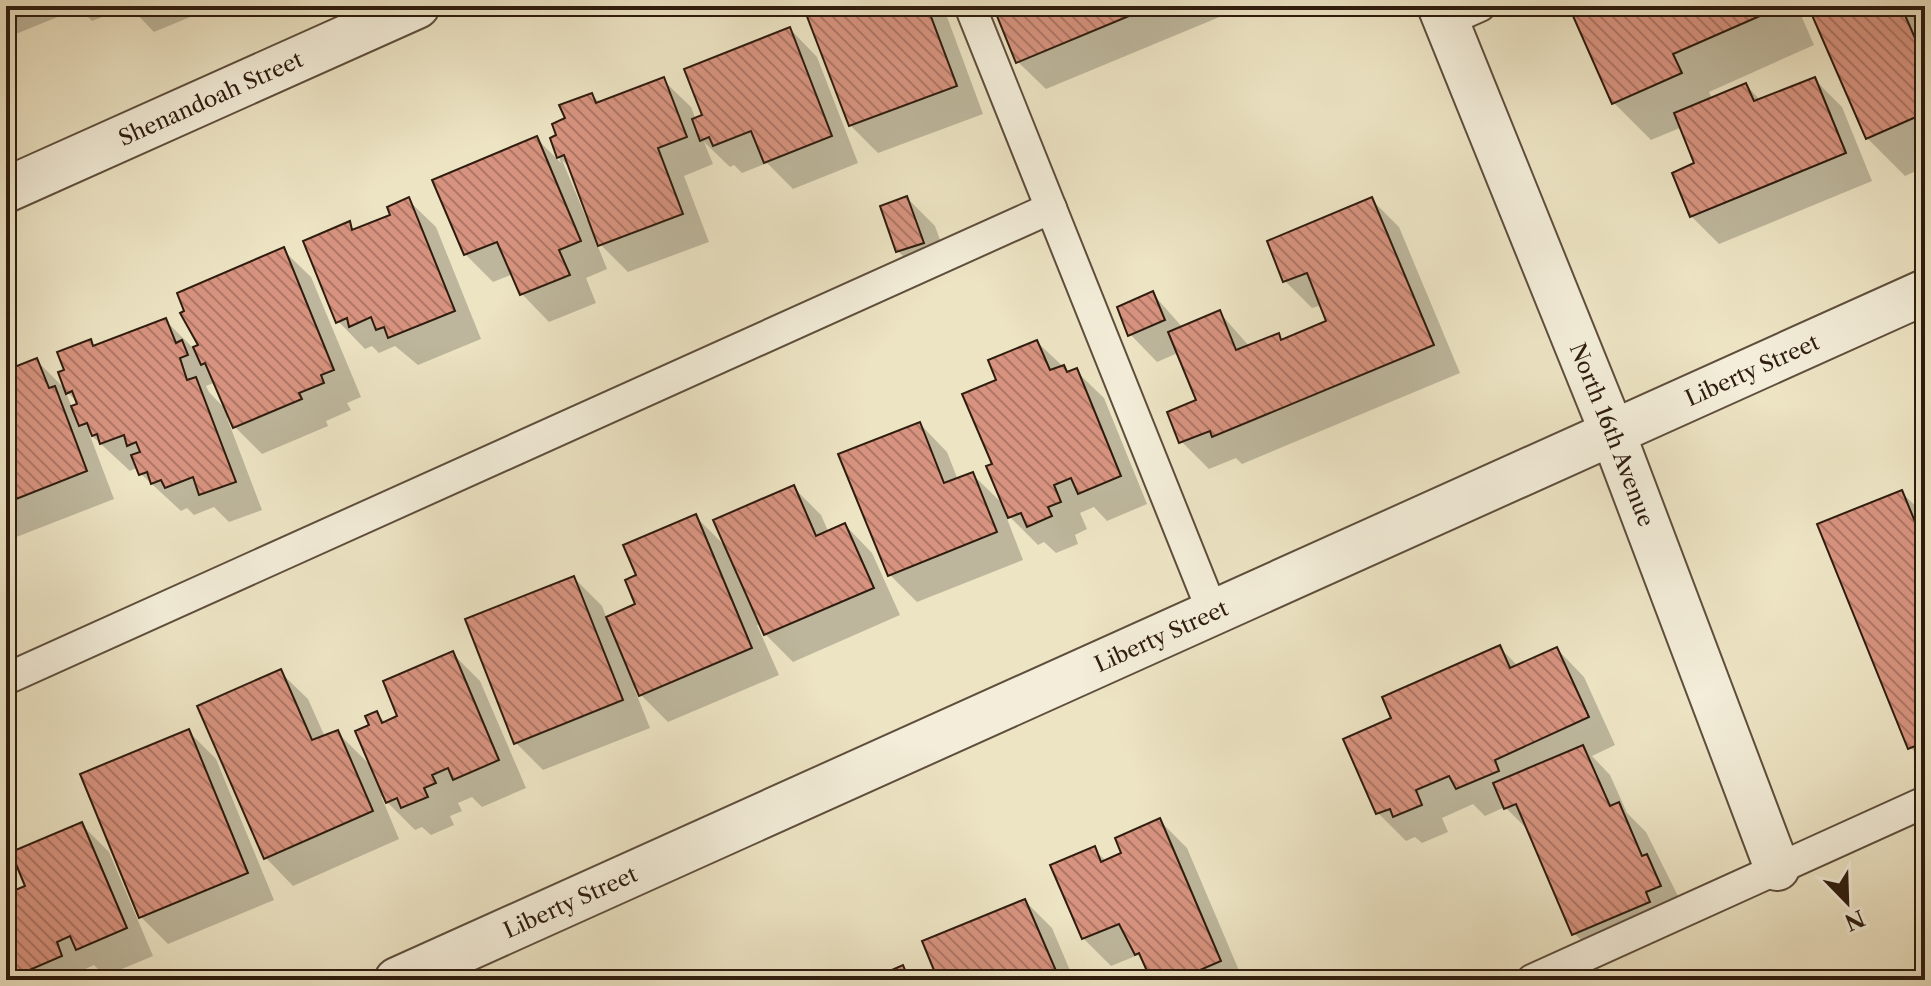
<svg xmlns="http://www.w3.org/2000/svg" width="1931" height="986" font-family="'Libre Caslon Text',serif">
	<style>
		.shadow { fill: #0003; fill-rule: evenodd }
		.building { fill: url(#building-back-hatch); stroke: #2e1c0e; stroke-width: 2 }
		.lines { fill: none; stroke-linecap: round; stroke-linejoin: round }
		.service-casing { stroke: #5e4e3c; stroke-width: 34 }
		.minor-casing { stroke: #5e4e3c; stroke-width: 48 }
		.service { stroke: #f3edd9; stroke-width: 30 }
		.minor { stroke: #f3edd9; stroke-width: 44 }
		.labels { text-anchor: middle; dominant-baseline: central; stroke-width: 7; stroke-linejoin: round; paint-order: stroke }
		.street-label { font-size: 22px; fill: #2e1c0e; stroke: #f3edd9 }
	</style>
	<defs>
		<pattern id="building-back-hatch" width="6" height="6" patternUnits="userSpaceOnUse" patternTransform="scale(2)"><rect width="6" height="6" fill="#d7937f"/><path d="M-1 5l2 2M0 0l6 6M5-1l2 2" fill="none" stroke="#af7766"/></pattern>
	</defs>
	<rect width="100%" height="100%" fill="#ede4c4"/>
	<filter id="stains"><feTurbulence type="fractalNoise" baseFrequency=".0025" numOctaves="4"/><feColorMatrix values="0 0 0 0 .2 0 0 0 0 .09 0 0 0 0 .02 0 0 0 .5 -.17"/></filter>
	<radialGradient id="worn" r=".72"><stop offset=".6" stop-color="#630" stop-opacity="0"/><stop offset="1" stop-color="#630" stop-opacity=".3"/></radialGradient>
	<!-- shadow -->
	<g class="shadow">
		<polygon points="6,6 56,6 60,16 6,38"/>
		<polygon points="67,6 121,6 122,9 92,21 82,11 74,14"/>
		<polygon points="129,6 205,6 207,10 154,32"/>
		<polygon points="805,6 943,6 983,114 878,153 850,125"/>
		<polygon points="995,6 1246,6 1046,89 1018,62"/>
		<polygon points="1600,6 1797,6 1814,45 1709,92 1712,99 1746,85 1761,101 1814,79 1842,107 1872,181 1719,244 1691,216 1697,165 1682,127 1651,140 1614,103"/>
		<polygon points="1810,6 1921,6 1925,15 1925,167 1905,176 1867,138"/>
		<path d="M790 29 817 57 858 163 793 189 767 163 742 173 734 165 730 167 704 142 713 164 684 176 709 242 628 272 595 239 607 269 586 278 596 303 549 322 522 294 513 274 493 282 465 254 537 139 561 163 552 139 559 136 567 119 592 95 600 103 663 80 691 107 696 120 705 116ZM562 160 572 170 590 219 587 220Z"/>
		<polygon points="907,198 935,226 951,270 926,279 898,251"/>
		<polygon points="408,200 436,227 481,339 418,365 395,346 379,353 372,346 365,349 338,321 349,224 356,231 392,216"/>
		<polygon points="1372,200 1399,227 1460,373 1242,464 1236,458 1209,469 1181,441 1198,401 1178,353 1157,362 1130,334 1153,294 1183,328 1219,312 1250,347 1278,336 1283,341 1329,322 1322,305 1312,308 1285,281"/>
		<path d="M283 250 311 277 361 397 347 403 351 410 326 421 328 426 262 454 235 427 230 417 227 418 262 510 229 522 214 507 194 515 187 508 181 511 141 474 138 467 130 471 89 433 114 499 6 541V379L37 361 67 391 66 371 90 341 96 347 165 320 194 349 201 346ZM216 382 228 412 209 392 206 386ZM65 390 78 403 79 406 71 405Z"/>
		<polygon points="1037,342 1070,373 1076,371 1104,398 1147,504 1107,521 1094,507 1080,513 1087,529 1075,535 1078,544 1056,553 1044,542 1038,545 1004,511 1023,560 917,602 890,575 920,424 947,452 958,480 972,474 1006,507 995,465 999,381"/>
		<polygon points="793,487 821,515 829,533 845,525 872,553 900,615 793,662 765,634 761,624 757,625 779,675 668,722 634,688 650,728 543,770 515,742 574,578 602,606 607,619 638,605 638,576 695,516 727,548"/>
		<polygon points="1901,492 1925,515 1925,762 1910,747"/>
		<polygon points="1499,647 1518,666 1557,649 1584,677 1615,745 1592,756 1610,775 1627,813 1646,832 1687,914 1601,961 1574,933 1531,833 1505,807 1485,816 1473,804 1442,818 1448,832 1422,843 1415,837 1406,841 1378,813 1394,719"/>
		<polygon points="453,654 480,681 526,788 482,807 472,797 458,803 462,811 450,816 454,825 431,835 422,827 415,830 381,796 399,839 293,886 266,858 280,672 308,699 325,737 337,732 372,767 372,726 376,713 386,723 400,717"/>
		<polygon points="188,731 216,759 274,900 168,944 141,917"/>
		<polygon points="1160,821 1187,848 1243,980 1153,980 1138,955 1111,966 1083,938 1094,849 1107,862 1124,854"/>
		<polygon points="81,824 109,852 153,956 105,976 94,965 83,970 87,980 26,980 6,942 6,896 28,887"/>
		<polygon points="1025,901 1052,928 1074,980 941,980"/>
	</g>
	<!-- building -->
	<g class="building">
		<polygon points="803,6 927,6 957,86 849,126"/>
		<polygon points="993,6 1153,6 1016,63"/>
		<polygon points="1595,6 1778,6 1778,8 1673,54 1682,73 1612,104 1573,16"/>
		<polygon points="1808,6 1901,6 1925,61 1925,113 1866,139"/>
		<polygon points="790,27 832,136 764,163 751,131 713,146 709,137 700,141 692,119 702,115 684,69"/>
		<polygon points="664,77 687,137 658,148 683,214 598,246 564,155 557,158 550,138 556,135 552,124 565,118 559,105 592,93 596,103"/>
		<polygon points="1815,77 1846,153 1690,217 1672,173 1694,163 1674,113 1746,83 1754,101"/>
		<polygon points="537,136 581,241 559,250 570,275 520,295 497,242 464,255 432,180"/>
		<polygon points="907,196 924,243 896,252 880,206"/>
		<polygon points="409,197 455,311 388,338 384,327 376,330 371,317 349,327 347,318 336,323 303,241 350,221 352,230 390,215 387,207"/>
		<polygon points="1372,197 1434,345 1212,437 1210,431 1179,443 1167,412 1196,400 1168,332 1220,310 1236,350 1279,333 1281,340 1326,321 1307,273 1283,282 1267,241"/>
		<polygon points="284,247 334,370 321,375 324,383 299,393 302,399 233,428 205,363 201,365 193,347 198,345 180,313 184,311 177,293"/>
		<polygon points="1153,291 1165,320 1128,336 1117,307"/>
		<polygon points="166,318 176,343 182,340 188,355 180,358 187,380 196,377 236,482 199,495 193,477 165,488 161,480 151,484 147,472 139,475 131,455 140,452 136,442 127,446 124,435 100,444 97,434 92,436 87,423 79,426 71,406 77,404 72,391 66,394 58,372 64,370 57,352 91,339 93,346"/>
		<polygon points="1037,340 1050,370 1064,365 1067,372 1077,368 1121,476 1078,494 1071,478 1054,485 1061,502 1048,507 1052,516 1027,527 1021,513 1008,518 986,466 992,464 962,394 996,380 988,360"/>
		<polygon points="37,358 49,388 55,386 87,471 6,503 6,377 11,375 9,369"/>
		<polygon points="920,422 944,483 973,472 997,532 888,576 838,454"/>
		<polygon points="794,485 816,536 845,523 874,588 764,635 713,520"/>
		<polygon points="1902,490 1925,546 1925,742 1908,749 1817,524"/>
		<polygon points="696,514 752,648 639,696 606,617 635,604 625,580 636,575 623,545"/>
		<polygon points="574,576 623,700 514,744 465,619"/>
		<polygon points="1500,645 1510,668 1557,647 1589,717 1495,760 1499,771 1456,789 1449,776 1416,790 1422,805 1393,817 1390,809 1376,814 1343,739 1391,718 1382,697"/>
		<polygon points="453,651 499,760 453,780 448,768 432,775 436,783 424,788 428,797 401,808 397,798 386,803 355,731 369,725 365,716 377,711 382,723 397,716 383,681"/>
		<polygon points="281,669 312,740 338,730 373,811 264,859 197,706"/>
		<polygon points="189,729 248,873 139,918 80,774"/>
		<polygon points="1583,745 1610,806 1619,802 1642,856 1647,854 1661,886 1646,892 1650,902 1572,935 1516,804 1504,809 1493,783"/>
		<polygon points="1160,818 1221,961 1177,980 1151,980 1139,953 1135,955 1119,924 1082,939 1050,865 1095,846 1101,862 1121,853 1115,838"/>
		<polygon points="82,822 127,928 76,950 70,936 57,942 62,956 18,975 6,947 6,894 25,886 11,852"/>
		<polygon points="1025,899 1060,980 938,980 922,941"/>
		<polygon points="903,965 909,980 869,980"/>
	</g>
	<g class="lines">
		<!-- service casing -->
		<g class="service-casing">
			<g id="service">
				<polyline points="970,6 1213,613"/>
				<polyline points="1446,21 1480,6"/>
				<polyline points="6,679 1051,208"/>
				<polyline points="1532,980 1925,802"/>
			</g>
		</g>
		<!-- minor casing -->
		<g class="minor-casing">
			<g id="minor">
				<path id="s1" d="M1440 6 1613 434 1777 868"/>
				<path id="s2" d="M6 190 417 6"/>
				<path id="s3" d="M397 980 1925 292"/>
			</g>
		</g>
		<!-- service -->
		<use href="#service" class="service"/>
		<!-- minor -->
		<use href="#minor" class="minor"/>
	</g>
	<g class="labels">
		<!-- street labels -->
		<g class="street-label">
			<text stroke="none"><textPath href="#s2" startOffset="224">Shenandoah Street</textPath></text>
			<text stroke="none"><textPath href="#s3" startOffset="1486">Liberty Street</textPath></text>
			<text stroke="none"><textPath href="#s1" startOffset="462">North 16th Avenue</textPath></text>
			<text stroke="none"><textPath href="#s3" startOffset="838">Liberty Street</textPath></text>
			<text stroke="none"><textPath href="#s3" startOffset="190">Liberty Street</textPath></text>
		</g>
	</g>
	<!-- margin -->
	<rect width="1931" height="986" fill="none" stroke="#ede4c4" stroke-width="32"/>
	<rect x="8" y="8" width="1915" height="970" fill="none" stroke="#2e1c0e" stroke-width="4"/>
	<rect x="16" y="16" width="1899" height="954" fill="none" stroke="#2e1c0e" stroke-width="2"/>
	<!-- north arrow -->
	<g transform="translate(1847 902) rotate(157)" stroke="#f3edd9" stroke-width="6" paint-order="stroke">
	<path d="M0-6L14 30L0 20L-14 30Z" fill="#2e1c0e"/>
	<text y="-12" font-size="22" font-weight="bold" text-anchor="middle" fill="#2e1c0e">N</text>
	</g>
	<rect width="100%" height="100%" filter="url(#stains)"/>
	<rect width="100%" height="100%" fill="url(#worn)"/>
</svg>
